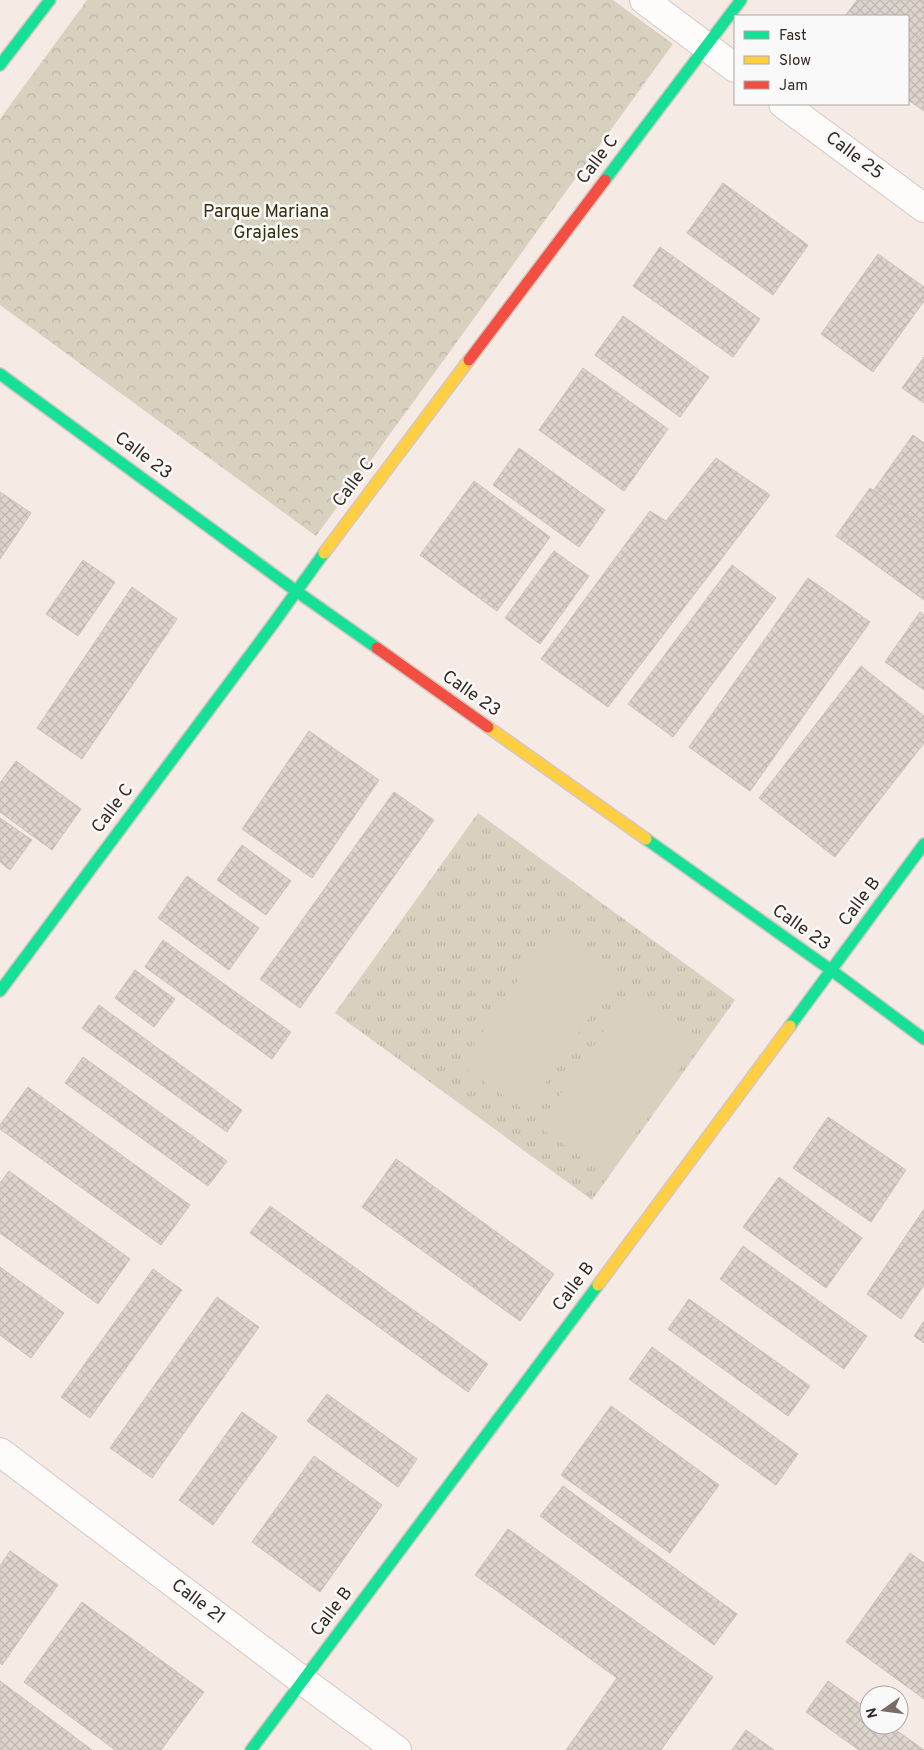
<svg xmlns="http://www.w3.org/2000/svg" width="924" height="1750" font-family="Overpass,sans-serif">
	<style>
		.grass { fill: url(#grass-tufts) }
		.park { fill: url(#park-crowns) }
		.pitch { fill: #d9d1c0 }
		.building { fill: url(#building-cross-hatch); stroke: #cbc1ba }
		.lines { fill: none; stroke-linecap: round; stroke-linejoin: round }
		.street-casing { stroke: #d4c7c2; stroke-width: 30 }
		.fast-casing { stroke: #d4c7c2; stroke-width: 14 }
		.slow-casing { stroke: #d4c7c2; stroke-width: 14 }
		.jam-casing { stroke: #d4c7c2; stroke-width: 14 }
		.street { stroke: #fefcfb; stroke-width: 28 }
		.fast { stroke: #16e098; stroke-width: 11 }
		.slow { stroke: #ffcf43; stroke-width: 11 }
		.jam { stroke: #f24e42; stroke-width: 11 }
		.labels { text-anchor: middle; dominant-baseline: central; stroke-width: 5; stroke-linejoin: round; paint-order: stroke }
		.street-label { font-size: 18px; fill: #352721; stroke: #f9f9f9 }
		.park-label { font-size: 18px; fill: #362f0d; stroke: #f9f9f9 }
	</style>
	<defs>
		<pattern id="grass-tufts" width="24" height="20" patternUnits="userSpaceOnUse" patternTransform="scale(1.25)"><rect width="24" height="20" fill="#d9d1c0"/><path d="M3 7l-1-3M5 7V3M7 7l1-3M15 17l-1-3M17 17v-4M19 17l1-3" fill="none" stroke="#bbb3a5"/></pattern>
		<pattern id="park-crowns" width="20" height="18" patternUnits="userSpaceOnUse" patternTransform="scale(1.25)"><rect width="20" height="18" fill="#d9d1c0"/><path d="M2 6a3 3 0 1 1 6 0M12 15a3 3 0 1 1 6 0" fill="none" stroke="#bbb3a5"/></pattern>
		<pattern id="building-cross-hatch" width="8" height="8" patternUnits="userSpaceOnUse" patternTransform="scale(1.25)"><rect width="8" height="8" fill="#ddd4cc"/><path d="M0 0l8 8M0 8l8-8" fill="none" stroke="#beb6af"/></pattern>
	</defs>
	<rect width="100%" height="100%" fill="#f6eae5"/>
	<!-- grass -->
	<polygon class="grass" points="478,813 735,1000 592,1200 335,1013"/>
	<!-- park -->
	<polygon class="park" points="87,0 613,0 673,44 316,536 0,305 0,119"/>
	<!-- pitch -->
	<g class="pitch">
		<polygon points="551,931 617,977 526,1111 460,1065"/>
		<polygon points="632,990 701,1038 607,1175 538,1127"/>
	</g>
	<!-- building -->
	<g class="building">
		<polygon points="857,0 924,0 924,30 908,53 908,16 845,16"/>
		<polygon points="924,30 924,111 908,100 908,53"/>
		<polygon points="723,183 808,245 773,295 687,233"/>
		<polygon points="660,247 760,319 733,357 633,286"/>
		<polygon points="878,254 924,287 924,301 873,372 821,334"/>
		<polygon points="623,316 709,377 680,417 595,355"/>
		<polygon points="924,357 924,403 902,388"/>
		<polygon points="583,368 668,429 624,491 539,430"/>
		<polygon points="913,435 924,443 924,527 873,491"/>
		<polygon points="519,448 605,510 579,547 493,485"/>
		<polygon points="716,458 770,495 608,707 541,659 650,511 666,521"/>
		<polygon points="474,481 550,537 497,611 420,555"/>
		<polygon points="870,488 924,527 924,600 836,536"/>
		<polygon points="0,492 31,513 0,559"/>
		<polygon points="554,551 589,576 540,644 505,618"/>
		<polygon points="83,560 115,582 78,636 46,614"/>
		<polygon points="732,565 776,598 673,737 628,704"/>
		<polygon points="808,578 870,622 750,791 689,747"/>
		<polygon points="132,587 177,619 82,759 37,728"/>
		<polygon points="920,612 924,615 924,690 885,662"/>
		<polygon points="861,666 924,716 924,743 835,857 759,798"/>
		<polygon points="309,731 379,780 312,878 242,829"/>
		<polygon points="16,761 81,809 52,850 0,812 0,783"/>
		<polygon points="394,792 434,820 300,1008 260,979"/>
		<polygon points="0,818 32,840 10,870 0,862"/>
		<polygon points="242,845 291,881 266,915 217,880"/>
		<polygon points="187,876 259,928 229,970 158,918"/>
		<polygon points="163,940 291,1032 272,1059 145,967"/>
		<polygon points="135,970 175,999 154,1027 115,998"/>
		<polygon points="99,1005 242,1110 227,1132 82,1028"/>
		<polygon points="83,1057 227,1161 208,1186 65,1083"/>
		<polygon points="28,1087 190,1205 161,1245 0,1129 0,1125"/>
		<polygon points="828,1117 906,1170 871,1222 793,1168"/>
		<polygon points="396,1159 554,1274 520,1321 362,1207"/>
		<polygon points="9,1171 130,1259 98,1304 0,1233 0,1183"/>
		<polygon points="779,1177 862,1238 826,1288 743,1227"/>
		<polygon points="270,1206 488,1364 468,1392 250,1233"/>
		<polygon points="924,1209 924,1285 901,1319 867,1294"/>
		<polygon points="743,1246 867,1336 844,1369 720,1279"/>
		<polygon points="0,1267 64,1313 31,1358 0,1335"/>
		<polygon points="153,1269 182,1290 90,1418 61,1397"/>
		<polygon points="217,1297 259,1327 152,1478 110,1448"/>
		<polygon points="689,1299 810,1386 788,1416 668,1329"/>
		<polygon points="924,1321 924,1343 914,1336"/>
		<polygon points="652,1347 798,1454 776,1485 629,1379"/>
		<polygon points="327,1394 417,1459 398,1487 307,1421"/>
		<polygon points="611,1406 719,1485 670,1553 561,1475"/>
		<polygon points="242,1412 277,1437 213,1525 179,1500"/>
		<polygon points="314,1456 382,1505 320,1592 252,1542"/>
		<polygon points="563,1486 737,1614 714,1645 540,1516"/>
		<polygon points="508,1529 713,1677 661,1750 566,1750 617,1678 475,1575"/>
		<polygon points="10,1551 58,1585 2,1665 0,1663 0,1566"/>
		<polygon points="910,1553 924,1563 924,1699 846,1642"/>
		<polygon points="82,1602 204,1692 161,1750 115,1750 24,1682"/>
		<polygon points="0,1681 92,1750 0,1750"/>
		<polygon points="828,1681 869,1710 869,1725 889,1725 924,1750 859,1750 806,1712"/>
		<polygon points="746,1730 774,1750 732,1750"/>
	</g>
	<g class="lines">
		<!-- street casing -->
		<g class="street-casing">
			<g id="street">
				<polyline points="644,0 735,68"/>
				<polyline points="783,104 924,208"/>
				<polyline points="0,1452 303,1681 397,1750"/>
			</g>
		</g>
		<!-- fast casing -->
		<g class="fast-casing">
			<g id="fast">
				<polyline points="0,65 50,0"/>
				<polyline points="605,180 741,0"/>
				<polyline points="0,374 296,591 377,648"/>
				<polyline points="646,839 831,970 924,1039"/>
				<polyline points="0,991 273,624 324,553"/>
				<polyline points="790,1026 924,844"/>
				<polyline points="251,1750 598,1285"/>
			</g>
		</g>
		<!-- slow casing -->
		<g class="slow-casing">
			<g id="slow">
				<polyline points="324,553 469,360"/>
				<polyline points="488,727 646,839"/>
				<polyline points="598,1285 790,1026"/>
			</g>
		</g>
		<!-- jam casing -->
		<g class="jam-casing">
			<g id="jam">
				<polyline points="469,360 605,180"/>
				<polyline points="377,648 488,727"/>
			</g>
		</g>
		<!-- street -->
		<use href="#street" class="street"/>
		<!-- fast -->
		<use href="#fast" class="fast"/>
		<!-- slow -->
		<use href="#slow" class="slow"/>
		<!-- jam -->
		<use href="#jam" class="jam"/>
	</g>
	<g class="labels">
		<!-- street labels -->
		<g class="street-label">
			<text transform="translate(854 156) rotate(37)">Calle 25</text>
			<text transform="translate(598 160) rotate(-53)">Calle C</text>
			<text transform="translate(143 456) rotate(37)">Calle 23</text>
			<text transform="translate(354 483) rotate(-53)">Calle C</text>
			<text transform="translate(471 694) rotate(35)">Calle 23</text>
			<text transform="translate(113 809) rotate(-53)">Calle C</text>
			<text transform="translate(860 902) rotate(-53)">Calle B</text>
			<text transform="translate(801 928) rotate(35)">Calle 23</text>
			<text transform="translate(574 1287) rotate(-53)">Calle B</text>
			<text transform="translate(198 1602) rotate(37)">Calle 21</text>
			<text transform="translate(332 1612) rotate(-53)">Calle B</text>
		</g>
		<!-- park labels -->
		<g class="park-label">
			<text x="266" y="212">Parque Mariana<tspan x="266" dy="21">Grajales</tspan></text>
		</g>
	</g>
	<!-- legend -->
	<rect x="734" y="15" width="175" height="90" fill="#f9f9f9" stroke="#aba5a3"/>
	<rect x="744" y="31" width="25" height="8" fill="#16e098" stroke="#aba5a3"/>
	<text x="779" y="40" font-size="15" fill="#352721">Fast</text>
	<rect x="744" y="56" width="25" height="8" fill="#ffcf43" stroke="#aba5a3"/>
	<text x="779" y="65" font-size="15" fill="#352721">Slow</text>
	<rect x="744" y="81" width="25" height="8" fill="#f24e42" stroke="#aba5a3"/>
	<text x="779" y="90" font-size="15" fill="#352721">Jam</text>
	<!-- north arrow -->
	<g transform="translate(884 1710) rotate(256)"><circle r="24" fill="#f9f9f9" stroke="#aba5a3"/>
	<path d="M0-4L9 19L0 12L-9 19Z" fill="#796b66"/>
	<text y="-8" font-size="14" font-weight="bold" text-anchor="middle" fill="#352721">N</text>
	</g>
</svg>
